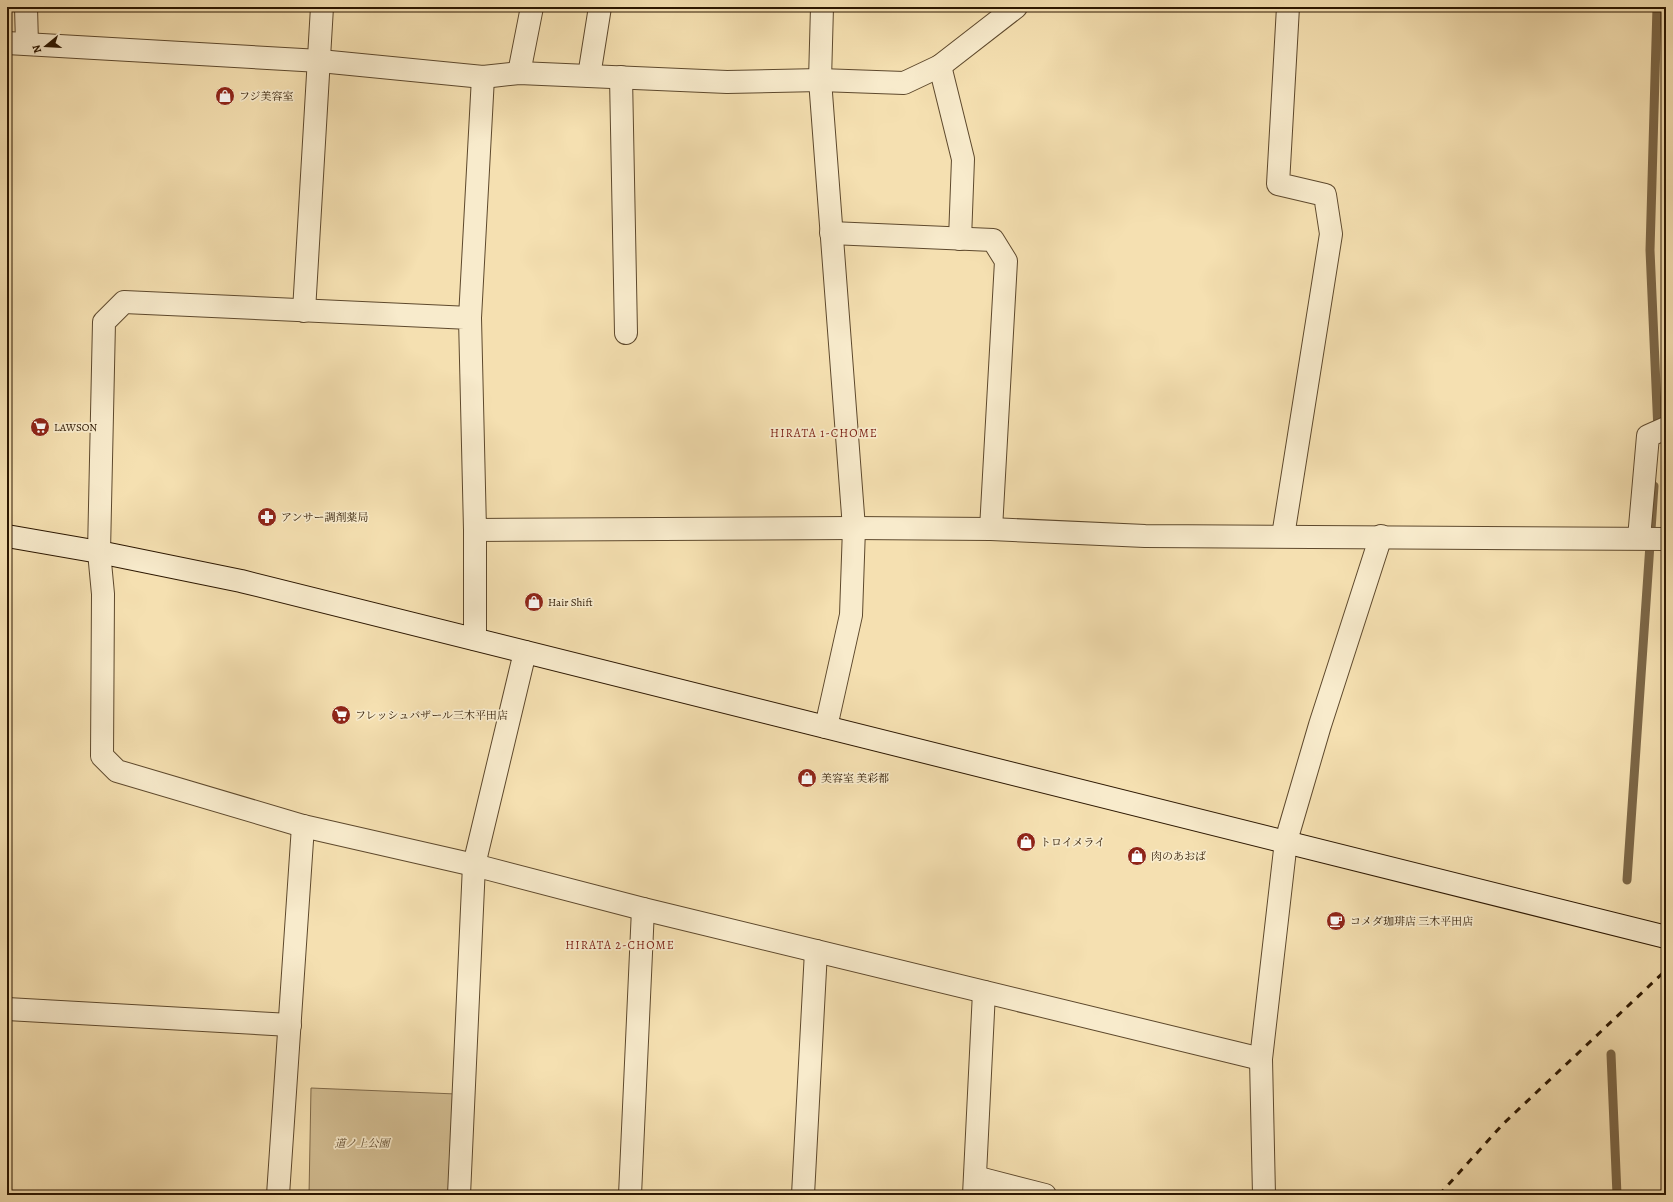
<svg xmlns="http://www.w3.org/2000/svg" width="1673" height="1202" font-family="Alegreya,'Noto Serif JP',serif">
	<style>
		.green { fill: #d3be93; stroke: #806a4a }
		.lines { fill: none; stroke-linecap: round; stroke-linejoin: round }
		.stream { stroke: #7c6747; stroke-width: 9 }
		.street-casing { stroke: #5e492d; stroke-width: 24 }
		.secondary-casing { stroke: #2c1701; stroke-width: 24 }
		.street { stroke: #f8ebcc; stroke-width: 22 }
		.secondary { stroke: #f8ebcc; stroke-width: 22 }
		.rail { stroke: #2c1701; stroke-width: 3; stroke-dasharray: 7 7; stroke-linecap: butt }
		.labels { text-anchor: middle; dominant-baseline: central; stroke-width: 3.5; stroke-linejoin: round; paint-order: stroke }
		.poi-label { font-size: 11px; fill: #2c1701; stroke: #f8ebcc; text-anchor: start }
		.park-label { font-size: 11px; font-style: italic; fill: #5e492d; stroke: #f8ebcc }
		.neighbourhood-label { font-size: 12px; letter-spacing: 1px; fill: #7a1f14; stroke: #f8ebcc }
	</style>
	<rect width="100%" height="100%" fill="#f5e0b1"/>
	<filter id="stains"><feTurbulence type="fractalNoise" baseFrequency=".005" numOctaves="4"/><feColorMatrix values="0 0 0 0 .2 0 0 0 0 .09 0 0 0 0 .02 0 0 0 .5 -.17"/></filter>
	<radialGradient id="worn" r=".72"><stop offset=".6" stop-color="#630" stop-opacity="0"/><stop offset="1" stop-color="#630" stop-opacity=".3"/></radialGradient>
	<!-- green -->
	<polygon class="green" points="311,1088 456,1094 452,1195 309,1195"/>
	<g class="lines">
		<!-- stream -->
		<g class="stream">
			<polyline points="1657,7 1650,250 1658,431"/>
			<polyline points="1627,880 1654,486"/>
			<polyline points="1611,1054 1617,1195"/>
		</g>
		<!-- street casing -->
		<g class="street-casing">
			<g id="street">
				<polyline points="26,7 27,44"/>
				<polyline points="822,7 820,80 854,528 851,615 826,727"/>
				<polyline points="7,43 320,61 483,77 519,73 727,82 820,80 904,83 940,66 1016,7"/>
				<polyline points="940,66 963,159 960,239"/>
				<polyline points="519,73 532,7"/>
				<polyline points="589,76 600,7"/>
				<polyline points="621,77 626,333"/>
				<polyline points="831,233 993,240 1006,261 991,529"/>
				<polyline points="304,311 322,7"/>
				<polyline points="470,318 483,77"/>
				<polyline points="475,530 475,639"/>
				<polyline points="1283,536 1331,234 1325,195 1278,184 1288,7"/>
				<polyline points="1639,538 1648,436 1666,428"/>
				<polyline points="7,1009 290,1025"/>
				<polyline points="1261,1059 643,909 474,865 303,826 117,771 102,756 103,594 99,552 104,322 124,302 470,318 475,530 854,528 991,529 1145,536 1666,539"/>
				<polyline points="975,1177 1045,1195"/>
				<polyline points="278,1195 303,826"/>
				<polyline points="459,1195 474,865 525,652"/>
				<polyline points="630,1195 643,909"/>
				<polyline points="803,1195 816,951"/>
				<polyline points="974,1195 984,992"/>
				<polyline points="1264,1195 1261,1059 1286,841 1320,725 1381,536"/>
			</g>
		</g>
		<!-- secondary casing -->
		<g class="secondary-casing">
			<polyline id="secondary" points="7,536 99,552 241,581 1666,937"/>
		</g>
		<!-- street -->
		<use href="#street" class="street"/>
		<!-- secondary -->
		<use href="#secondary" class="secondary"/>
		<!-- rail -->
		<polyline class="rail" points="1439,1195 1503,1124 1666,970"/>
	</g>
	<!-- icons -->
	<defs>
		<g id="shop-disc" transform="scale(1)"><circle r="9.5" fill="#8f2418" stroke="#f8ebcc"/><path d="M-5-2.5h2.3a2.7 3.5 0 0 1 5.4 0H5L5.5 6h-11ZM-1.5-2.5h3a1.5 2.3 0 0 0-3 0Z" fill="#fff"/></g>
		<g id="supermarket-disc" transform="scale(1)"><circle r="9.5" fill="#8f2418" stroke="#f8ebcc"/><path d="M-6-5.5h2.5l.6 2H6L4.5 2H-2.5L-4.4-4H-6ZM-1.5 3.2a1.3 1.3 0 1 0 .1 0ZM3 3.2a1.3 1.3 0 1 0 .1 0Z" fill="#fff"/></g>
		<g id="pharmacy-disc" transform="scale(1)"><circle r="9.5" fill="#8f2418" stroke="#f8ebcc"/><path d="M-2-6h4v4h4v4h-4v4h-4v-4h-4v-4h4Z" fill="#fff"/></g>
		<g id="cafe-disc" transform="scale(1)"><circle r="9.5" fill="#8f2418" stroke="#f8ebcc"/><path d="M-5.5-4.5H6V0H3Q3 3.5 0 3.5H-2.5Q-5.5 3.5-5.5 0ZM3-3.2v2h1.7v-2ZM-6 4.5H4V6H-6Z" fill="#fff"/></g>
	</defs>
	<g fill-rule="evenodd">
		<use href="#shop-disc" x="225" y="96"/>
		<use href="#supermarket-disc" x="40" y="427"/>
		<use href="#pharmacy-disc" x="267" y="517"/>
		<use href="#shop-disc" x="534" y="602"/>
		<use href="#supermarket-disc" x="341" y="715"/>
		<use href="#shop-disc" x="807" y="778"/>
		<use href="#shop-disc" x="1026" y="842"/>
		<use href="#shop-disc" x="1137" y="856"/>
		<use href="#cafe-disc" x="1336" y="921"/>
	</g>
	<g class="labels">
		<!-- poi labels -->
		<g class="poi-label">
			<text x="239" y="96">フジ美容室</text>
			<text x="54" y="427">LAWSON</text>
			<text x="281" y="517">アンサー調剤薬局</text>
			<text x="548" y="602">Hair Shift</text>
			<text x="355" y="715">フレッシュバザール三木平田店</text>
			<text x="821" y="778">美容室 美彩都</text>
			<text x="1040" y="842">トロイメライ</text>
			<text x="1151" y="856">肉のあおば</text>
			<text x="1350" y="921">コメダ珈琲店 三木平田店</text>
		</g>
		<!-- park labels -->
		<g class="park-label">
			<text x="362" y="1143">道ノ上公園</text>
		</g>
		<!-- neighbourhood labels -->
		<g class="neighbourhood-label">
			<text x="824" y="433">HIRATA 1-CHOME</text>
			<text x="620" y="945">HIRATA 2-CHOME</text>
		</g>
	</g>
	<!-- margin -->
	<rect width="1673" height="1202" fill="none" stroke="#f5e0b1" stroke-width="24"/>
	<rect x="8" y="8" width="1657" height="1186" fill="none" stroke="#2c1701" stroke-width="2"/>
	<rect x="12" y="12" width="1649" height="1178" fill="none" stroke="#2c1701"/>
	<!-- north arrow -->
	<g transform="translate(46 46) rotate(252)" stroke="#f8ebcc" stroke-width="3" paint-order="stroke">
	<path d="M0-3L7 15L0 10L-7 15Z" fill="#2c1701"/>
	<text y="-6" font-size="11" font-weight="bold" text-anchor="middle" fill="#2c1701">N</text>
	</g>
	<rect width="100%" height="100%" filter="url(#stains)"/>
	<rect width="100%" height="100%" fill="url(#worn)"/>
</svg>
